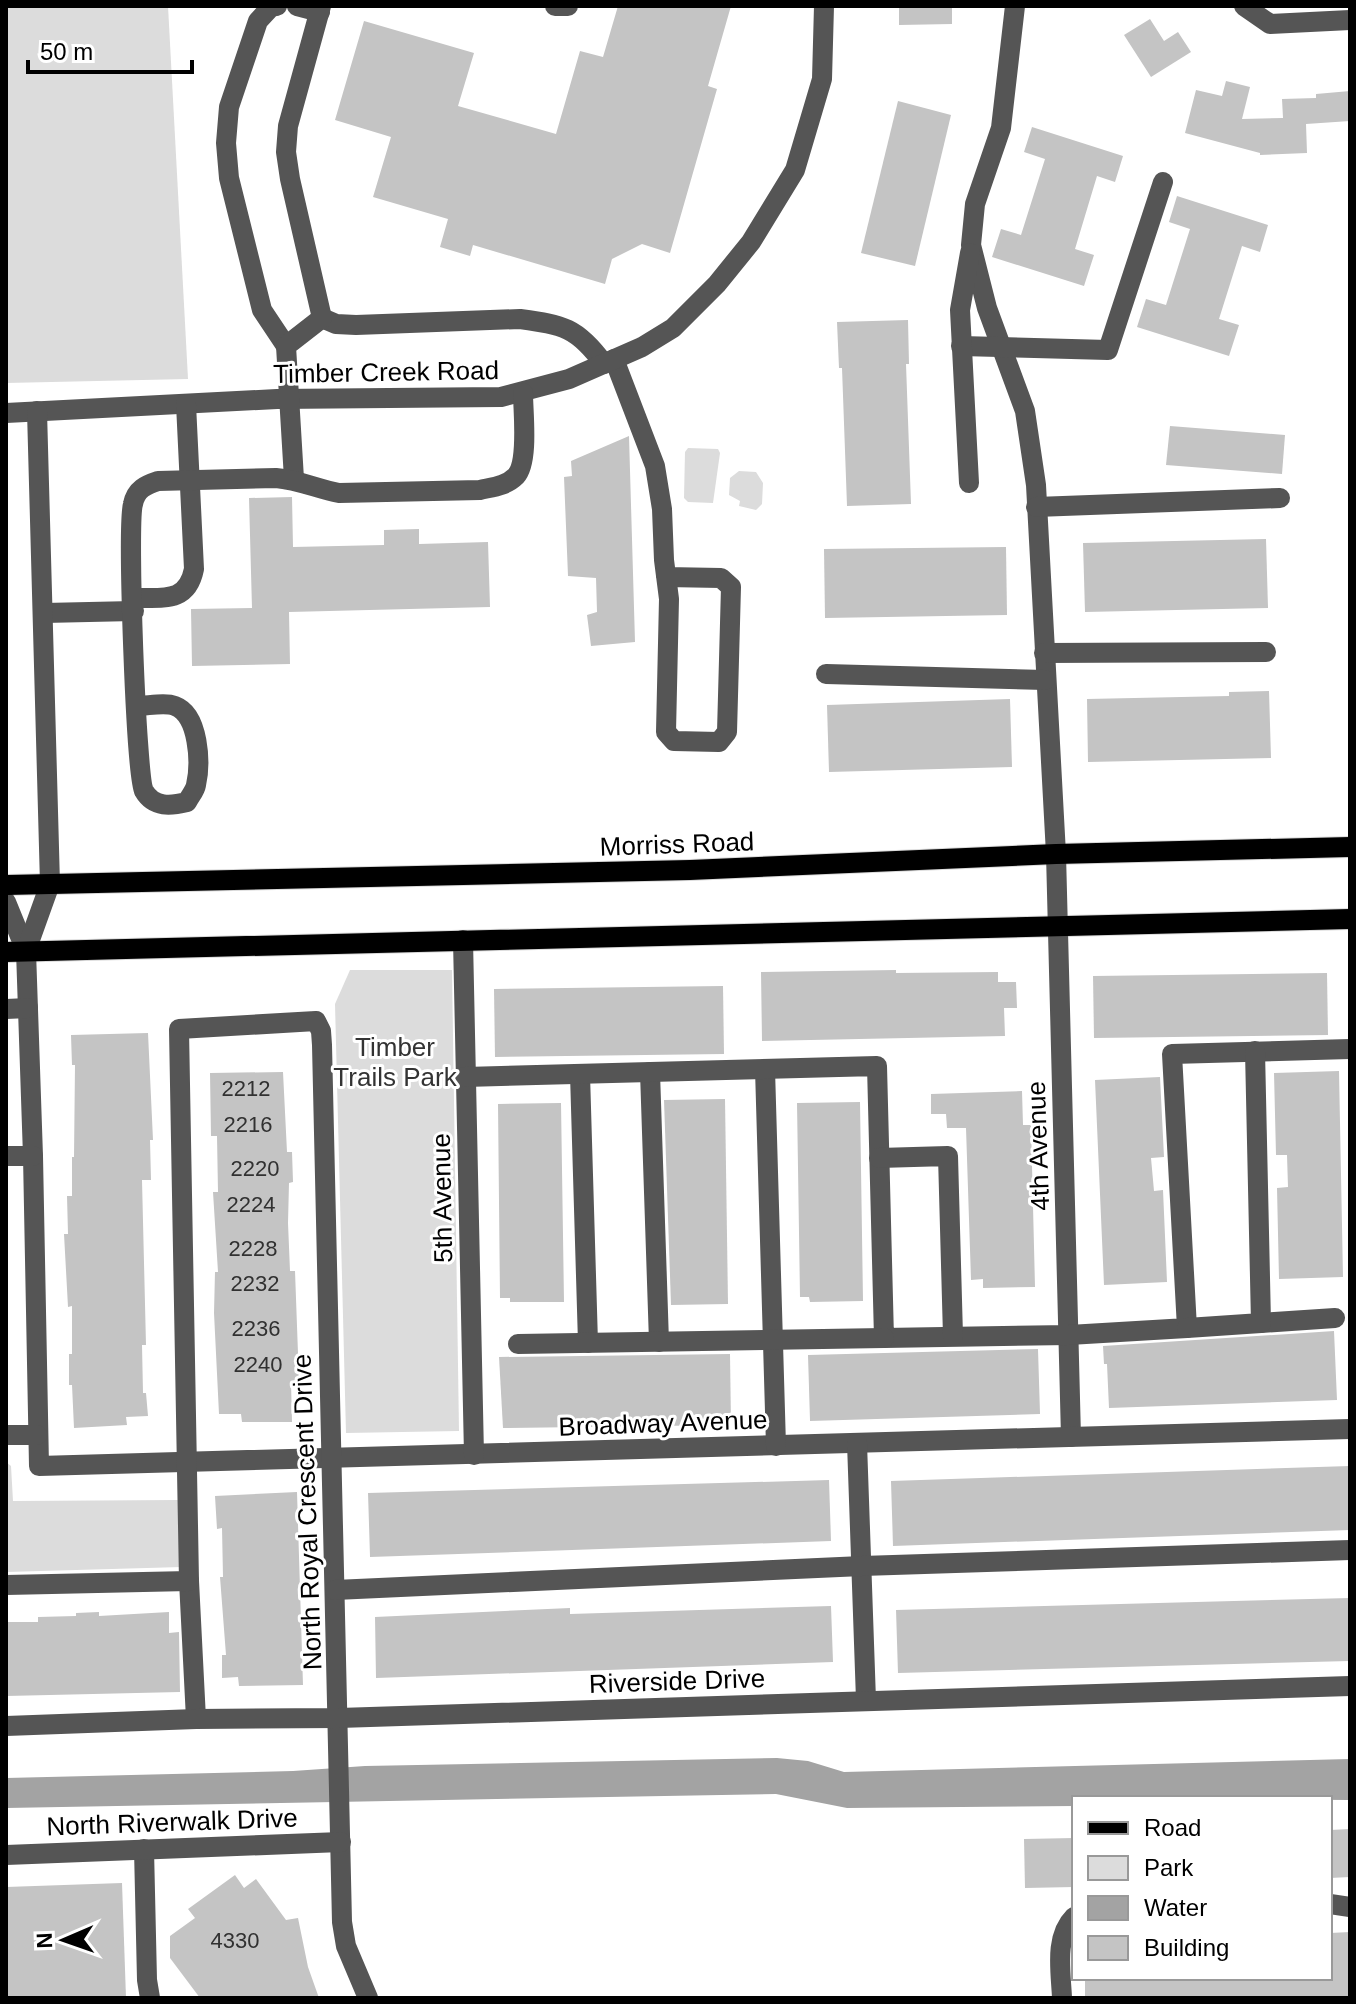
<svg xmlns="http://www.w3.org/2000/svg" width="1356" height="2004" font-family="Arial,sans-serif">
	<style>
		.green { fill: #dcdcdc }
		.water { fill: #a3a3a3 }
		.building { fill: #c4c4c4 }
		.lines { fill: none; stroke-linecap: round; stroke-linejoin: round }
		.major-casing { stroke: #dbdbdb; stroke-width: 22 }
		.minor { stroke: #555; stroke-width: 20 }
		.major { stroke: #000; stroke-width: 20 }
		.labels { text-anchor: middle; dominant-baseline: central; stroke-width: 6; stroke-linejoin: round; paint-order: stroke }
		.number-label { font-size: 22px; fill: #313131 }
		.street-label { font-size: 26px; fill: #000; stroke: #fff }
		.park-label { font-size: 26px; fill: #333; stroke: #fff }
	</style>
	<rect width="100%" height="100%" fill="#fff"/>
	<!-- green -->
	<g class="green">
		<polygon points="6,6 168,6 188,379 6,383"/>
		<polygon points="688,448 718,449 720,453 713,503 688,502 684,498 685,452"/>
		<polygon points="739,471 756,472 763,483 762,504 756,510 739,506 740,501 729,495 730,478"/>
		<polygon points="350,970 452,970 459,1431 346,1433 335,1004"/>
		<polygon points="6,1462 11,1466 13,1501 178,1500 182,1567 6,1572"/>
	</g>
	<!-- water -->
	<polygon class="water" points="777,1758 808,1761 844,1772 1350,1759 1350,1800 1074,1798 1074,1806 847,1808 776,1794 6,1808 6,1778 293,1771 365,1766"/>
	<!-- building -->
	<g class="building">
		<polygon points="618,6 731,6 708,86 717,89 670,253 642,244 612,259 605,284 473,245 470,256 440,247 448,219 373,197 391,137 335,120 364,21 474,53 458,106 556,134 580,51 603,57"/>
		<polygon points="899,6 952,6 952,24 899,25"/>
		<polygon points="1150,19 1164,41 1178,32 1191,52 1151,77 1124,35"/>
		<polygon points="1226,81 1250,87 1242,119 1283,118 1282,99 1316,98 1316,94 1350,91 1350,121 1306,124 1307,153 1260,155 1260,153 1185,133 1196,90 1222,96"/>
		<polygon points="898,101 951,115 915,266 861,253"/>
		<polygon points="1032,127 1123,156 1115,182 1097,176 1075,249 1094,255 1084,286 992,257 1001,229 1021,235 1045,159 1024,152"/>
		<polygon points="1177,196 1268,225 1260,252 1242,246 1219,319 1239,325 1229,356 1137,327 1146,299 1166,305 1190,229 1169,222"/>
		<polygon points="908,320 909,364 906,364 911,504 847,506 842,368 839,368 837,322"/>
		<polygon points="1170,426 1285,435 1282,474 1166,465"/>
		<polygon points="629,436 635,642 591,646 587,615 597,612 596,578 568,576 564,477 572,476 571,461"/>
		<polygon points="292,497 293,547 384,545 384,530 419,529 419,544 488,542 490,607 289,612 290,664 192,666 191,609 252,608 249,498"/>
		<polygon points="1266,539 1268,608 1085,612 1083,543"/>
		<polygon points="1006,547 1007,615 825,618 824,549"/>
		<polygon points="1269,691 1271,758 1088,762 1087,699 1229,696 1229,692"/>
		<polygon points="1010,699 1012,767 829,772 827,705"/>
		<polygon points="896,970 896,973 998,972 998,982 1016,982 1017,1008 1004,1008 1005,1036 762,1041 761,972"/>
		<polygon points="1327,973 1328,1035 1094,1038 1093,976"/>
		<polygon points="723,986 724,1054 495,1057 494,989"/>
		<polygon points="148,1033 153,1140 150,1140 151,1180 142,1180 146,1345 142,1345 143,1393 146,1393 148,1416 126,1417 127,1425 74,1428 72,1385 69,1385 69,1354 72,1354 72,1306 68,1307 64,1234 68,1234 67,1196 72,1196 72,1157 74,1157 75,1065 72,1065 71,1035"/>
		<polygon points="1339,1071 1343,1277 1279,1279 1277,1188 1288,1187 1287,1155 1276,1155 1274,1073"/>
		<polygon points="283,1072 287,1152 292,1152 293,1182 289,1183 288,1223 290,1271 295,1271 299,1381 291,1382 292,1422 242,1422 241,1414 219,1414 214,1313 215,1272 218,1272 213,1192 218,1192 217,1136 211,1136 210,1073"/>
		<polygon points="1160,1077 1164,1157 1151,1158 1154,1191 1163,1190 1167,1282 1104,1285 1095,1080"/>
		<polygon points="1022,1091 1023,1125 1031,1125 1035,1287 983,1288 983,1279 971,1280 966,1128 947,1128 946,1114 931,1114 931,1094"/>
		<polygon points="725,1099 728,1304 671,1305 664,1100"/>
		<polygon points="860,1102 863,1301 810,1302 809,1297 800,1297 797,1103"/>
		<polygon points="561,1103 564,1302 510,1302 510,1298 500,1298 498,1104"/>
		<polygon points="1334,1331 1337,1400 1109,1408 1107,1364 1104,1364 1103,1346"/>
		<polygon points="1038,1349 1040,1414 810,1421 808,1355"/>
		<polygon points="730,1354 731,1425 503,1428 499,1357"/>
		<polygon points="1350,1466 1350,1530 893,1546 891,1481"/>
		<polygon points="829,1480 831,1541 370,1557 368,1493"/>
		<polygon points="297,1492 303,1685 239,1686 238,1677 222,1678 222,1655 226,1655 220,1577 223,1577 222,1528 217,1529 215,1496"/>
		<polygon points="1350,1598 1350,1661 898,1673 896,1610"/>
		<polygon points="831,1606 833,1662 376,1678 375,1617 570,1608 570,1614"/>
		<polygon points="99,1612 99,1616 169,1612 169,1633 179,1632 180,1692 6,1696 6,1622 38,1622 38,1617 76,1616 76,1613"/>
		<polygon points="1350,1829 1350,1877 1330,1878 1330,1830"/>
		<polygon points="1074,1838 1074,1887 1025,1888 1024,1839"/>
		<polygon points="235,1875 244,1888 256,1879 286,1920 298,1918 308,1967 319,1998 200,1998 170,1958 170,1936 195,1918 188,1909"/>
		<polygon points="122,1883 126,1998 6,1998 6,1887"/>
		<polygon points="1350,1932 1350,1998 1085,1998 1085,1978 1330,1978 1330,1933"/>
	</g>
	<g class="lines">
		<!-- major casing -->
		<g class="major-casing">
			<g id="major">
				<polyline points="6,885 690,870 1056,854 1350,847"/>
				<polyline points="6,952 1350,919"/>
			</g>
		</g>
		<!-- minor -->
		<g class="minor">
			<polyline points="277,6 271,7 258,21 229,107 226,143 229,178 262,310 286,346"/>
			<polyline points="297,6 320,12"/>
			<polyline points="555,6 568,6"/>
			<polyline points="1015,6 1001,128 975,204 971,245 987,308 1025,411 1036,485 1056,854 1071,1437"/>
			<polyline points="1244,6 1270,24 1350,20"/>
			<path d="M322 318 336 324 356 325 520 319C563 325 577 327 604 364"/>
			<polyline points="961,346 1108,350 1163,182"/>
			<polyline points="614,359 655,466 662,509 664,560 669,599 666,732 674,741 719,742 727,732 731,587 721,578 666,577"/>
			<polyline points="6,413 277,399 501,397 569,379 642,347 673,328 717,284 751,242 795,170 822,79 824,6"/>
			<polyline points="294,479 286,346 322,318 290,179 286,152 288,126 321,6"/>
			<polyline points="969,483 960,310 970,253"/>
			<polyline points="1036,507 1280,498"/>
			<path d="M133 598C162 597 187 604 194 569L186 404"/>
			<polyline points="44,613 134,611"/>
			<polyline points="1044,653 1266,652"/>
			<polyline points="826,674 1045,680"/>
			<path d="M137 706C148 706 165 702 175 706 199 715 201 763 196 785 195 791 190 796 187 802 171 806 154 808 144 791 136 776 127 525 133 504 136 489 146 485 158 481L276 478C299 480 318 489 339 493L480 490C493 487 506 486 516 476 529 462 523 412 523 393"/>
			<polyline points="6,902 26,951 33,1156 39,1466 1350,1429"/>
			<polyline points="463,940 474,1455"/>
			<polyline points="26,951 50,884 37,411"/>
			<polyline points="6,1009 28,1008"/>
			<polyline points="765,1069 776,1446"/>
			<polyline points="650,1072 659,1342"/>
			<polyline points="580,1074 588,1343"/>
			<polyline points="465,1077 877,1066 884,1338 1069,1335 1187,1328 1172,1054 1350,1049"/>
			<polyline points="6,1156 33,1156"/>
			<polyline points="879,1158 948,1156 953,1336"/>
			<polyline points="1261,1323 1335,1318"/>
			<polyline points="1187,1328 1261,1323 1255,1051"/>
			<polyline points="518,1344 884,1338"/>
			<polyline points="6,1435 37,1435"/>
			<polyline points="857,1443 866,1700"/>
			<polyline points="189,1581 196,1719"/>
			<polyline points="6,1585 189,1581 179,1029 316,1021 321,1031 322,1045 342,1922 346,1946 368,1998"/>
			<polyline points="335,1590 862,1566 1350,1550"/>
			<polyline points="6,1726 196,1719 339,1718 1350,1686"/>
			<polyline points="144,1849 147,1980 150,1998"/>
			<polyline points="6,1855 341,1842"/>
			<polyline points="1330,1904 1350,1907"/>
			<path d="M1062 1998C1061 1972 1054 1937 1074 1917"/>
		</g>
		<!-- major -->
		<use href="#major" class="major"/>
	</g>
	<g class="labels">
		<!-- number labels -->
		<g class="number-label">
			<text x="246" y="1088">2212</text>
			<text x="248" y="1124">2216</text>
			<text x="255" y="1168">2220</text>
			<text x="251" y="1204">2224</text>
			<text x="253" y="1248">2228</text>
			<text x="255" y="1283">2232</text>
			<text x="256" y="1328">2236</text>
			<text x="258" y="1364">2240</text>
			<text x="235" y="1940">4330</text>
		</g>
		<!-- street labels -->
		<g class="street-label">
			<text transform="translate(386 372) rotate(-1)">Timber Creek Road</text>
			<text transform="translate(677 844) rotate(-2)">Morriss Road</text>
			<text transform="translate(1038 1146) rotate(-92)">4th Avenue</text>
			<text transform="translate(442 1198) rotate(-91)">5th Avenue</text>
			<text transform="translate(663 1423) rotate(-2)">Broadway Avenue</text>
			<text transform="translate(307 1512) rotate(-92)">North Royal Crescent Drive</text>
			<text transform="translate(677 1681) rotate(-2)">Riverside Drive</text>
			<text transform="translate(172 1822) rotate(-2)">North Riverwalk Drive</text>
		</g>
		<!-- park labels -->
		<g class="park-label">
			<text x="395" y="1047">Timber<tspan x="395" dy="30">Trails Park</tspan></text>
		</g>
	</g>
	<!-- border -->
	<rect width="1356" height="2004" fill="none" stroke="#000000" stroke-width="16"/>
	<!-- legend -->
	<rect x="1072" y="1796" width="260" height="184" fill="#ffffff" stroke="#999999" stroke-width="2"/>
	<rect x="1088" y="1822" width="40" height="12" fill="#000000" stroke="#999999" stroke-width="2"/>
	<text x="1144" y="1836" font-size="24" fill="#000000">Road</text>
	<rect x="1088" y="1856" width="40" height="24" fill="#dcdcdc" stroke="#999999" stroke-width="2"/>
	<text x="1144" y="1876" font-size="24" fill="#000000">Park</text>
	<rect x="1088" y="1896" width="40" height="24" fill="#a3a3a3" stroke="#999999" stroke-width="2"/>
	<text x="1144" y="1916" font-size="24" fill="#000000">Water</text>
	<rect x="1088" y="1936" width="40" height="24" fill="#c4c4c4" stroke="#999999" stroke-width="2"/>
	<text x="1144" y="1956" font-size="24" fill="#000000">Building</text>
	<!-- north arrow -->
	<g transform="translate(64 1940) rotate(268)" stroke="#ffffff" stroke-width="6" paint-order="stroke">
	<path d="M0-6L14 30L0 20L-14 30Z" fill="#000000"/>
	<text y="-12" font-size="22" font-weight="bold" text-anchor="middle" fill="#000000">N</text>
	</g>
	<!-- scale -->
	<path d="M28 60v12h164v-12" fill="none" stroke="#000000" stroke-width="4"/>
	<text x="40" y="60" font-size="24" fill="#000000" stroke="#ffffff" stroke-width="6" paint-order="stroke">50 m</text>
</svg>
